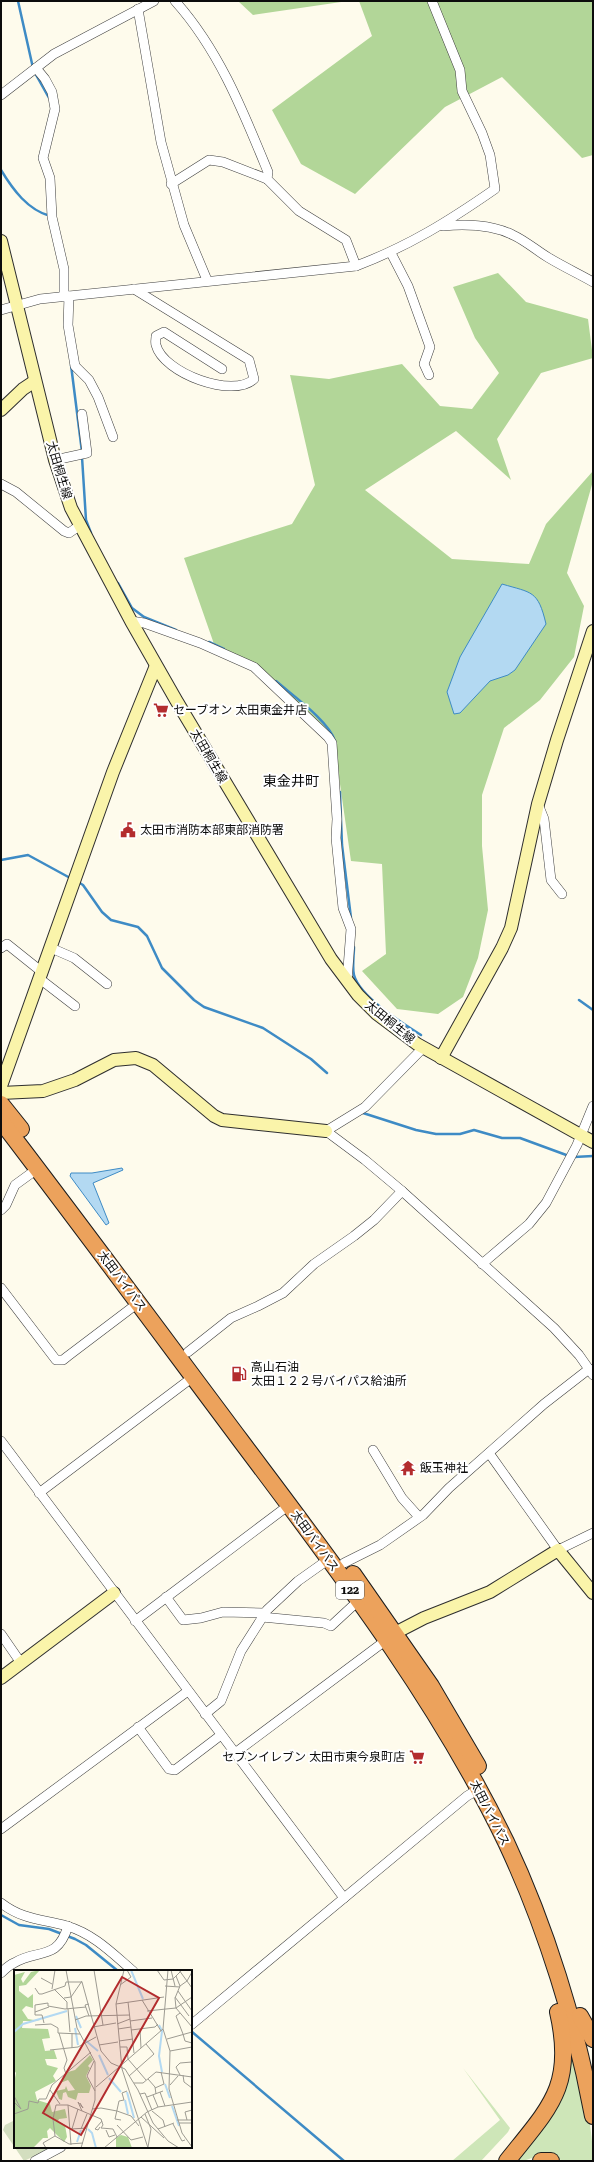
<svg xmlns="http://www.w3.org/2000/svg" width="594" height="2162" font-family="'Roboto Serif','Noto Sans JP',serif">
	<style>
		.green { fill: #cee6b8 }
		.forest { fill: #b2d698 }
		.cemetery { fill: #d3debf }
		.water { fill: #b3d9f2; stroke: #3e8bc5 }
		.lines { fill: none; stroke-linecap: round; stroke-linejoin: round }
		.stream { stroke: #3e8bc5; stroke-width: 2.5 }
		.street-casing { stroke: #3f3f3f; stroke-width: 10 }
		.secondary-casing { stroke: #2e2e2e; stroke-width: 14 }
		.highway-casing { stroke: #1d1d1d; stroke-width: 18 }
		.street { stroke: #fff; stroke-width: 9 }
		.secondary { stroke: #faf4aa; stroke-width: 12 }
		.highway { stroke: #eca25c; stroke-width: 16 }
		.labels { text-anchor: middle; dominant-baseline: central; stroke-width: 4; stroke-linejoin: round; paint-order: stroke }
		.shield { fill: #fff; stroke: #555; stroke-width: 1 }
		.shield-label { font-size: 11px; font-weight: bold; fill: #0c0c0c }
		.street-label { font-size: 12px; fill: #0c0c0c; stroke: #fff }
		.poi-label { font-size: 12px; fill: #0c0c0c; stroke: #fff; text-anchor: start }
		.quarter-label { font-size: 14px; fill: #0c0c0c; stroke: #fff }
		.inset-river { fill: none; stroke: #b3d9f2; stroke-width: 2 }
		.inset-road { fill: none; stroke: #9d9b92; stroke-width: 1 }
		.view { fill: #b32c2e; fill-opacity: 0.15; stroke: #b32c2e; stroke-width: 2 }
		.inset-edge { fill: none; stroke: #0c0c0c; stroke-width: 2 }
	</style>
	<rect width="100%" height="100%" fill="#fefbec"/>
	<!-- green -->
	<g class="green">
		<path d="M565 2021C576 2066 593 2114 593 2161H564L552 2157H535L523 2161H512L544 2122Z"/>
		<polygon points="463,2068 510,2128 508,2132 481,2161 452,2161 500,2120"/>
	</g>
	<!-- forest -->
	<g class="forest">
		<polygon points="238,1 348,1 253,15"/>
		<polygon points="359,1 593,1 593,155 582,158 502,77 445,107 355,194 301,164 272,110 372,36"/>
		<polygon points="498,273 526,302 588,319 593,358 541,373 497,439 511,480 456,431 365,490 452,559 529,564 546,524 593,471 593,481 567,573 584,606 574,657 540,700 504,728 482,795 482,846 488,910 478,958 463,997 438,1014 397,1009 362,971 386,954 382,864 351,861 333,735 256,664 214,644 184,558 292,524 315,485 290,375 329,379 402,364 440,406 472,409 499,373 475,338 453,287"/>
	</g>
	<!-- cemetery -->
	<polygon class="cemetery" points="15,2120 15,2147 53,2147 24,2161 3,2130 5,2125"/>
	<!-- water -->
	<g class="water">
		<path d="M502 584C532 593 538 590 546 624L515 670 508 675 490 681 460 713 454 714 447 692 460 657Z"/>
		<polygon points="122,1168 123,1170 93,1183 109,1223 106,1225 70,1176 71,1173 92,1173"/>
	</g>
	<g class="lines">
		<!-- stream -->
		<g class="stream">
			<polyline points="18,1 33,68"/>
			<polyline points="35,73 49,98"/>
			<path d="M1 170C13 190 28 210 50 216"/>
			<polyline points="71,365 82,452"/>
			<polyline points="82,457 86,520 91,533"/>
			<polyline points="118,583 132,608 144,617 176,630"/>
			<polyline points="209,642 224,649"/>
			<path d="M276 681C292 695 329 721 335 741"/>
			<polyline points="340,792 342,845 351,918"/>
			<polyline points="1,860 28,855 72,879"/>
			<polyline points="78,882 83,885 102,912 111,920 138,927 147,936 162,968 194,1000 204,1007 263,1028 311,1059 327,1073"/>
			<path d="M354 947C354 955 352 967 354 975 360 997 402 1023 421 1035"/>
			<polyline points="579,1000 593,1010"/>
			<polyline points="363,1113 416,1130 436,1134 460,1134 474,1130 502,1138 520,1138 569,1156"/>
			<polyline points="574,1157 593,1156"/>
			<polyline points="1,1915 19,1925 49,1929 75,1939 86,1945 118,1971"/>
			<polyline points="191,2031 344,2161"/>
		</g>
		<!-- street casing -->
		<g class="street-casing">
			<g id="street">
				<path d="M175 1C219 50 243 111 268 172L267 179 299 211 346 240 356 266"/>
				<polyline points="138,9 161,142 184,225 207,280"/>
				<polyline points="36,68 45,79 52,92 55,109 43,158 50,178 52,217 64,269 64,297"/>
				<polyline points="1,95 54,54 154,1"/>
				<polyline points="171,184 209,160 223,162 267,179"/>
				<path d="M443 226C466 224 491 224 513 235 526 241 537 251 549 258 564 267 579 274 593 282"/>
				<polyline points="391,253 408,286 430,347 424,364 429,375"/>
				<path d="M134 289 249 360 254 379C233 399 163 373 156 345 155 343 156 339 156 336L164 332 222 369"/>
				<polyline points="69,296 68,325 75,366 89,380 98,397 113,437"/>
				<path d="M1 310 40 299 356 266C409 246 449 221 495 189L490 155 482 133 462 91 460 70 432 1"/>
				<polyline points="55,460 87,453 82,414"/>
				<polyline points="1,484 16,492 64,531 69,533 79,526"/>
				<polyline points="131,621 144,623 200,643 254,667 328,737 332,743 337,819 336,838 343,908 351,929 347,981"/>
				<polyline points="538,804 544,819 551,880 562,894"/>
				<polyline points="1,948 7,944 42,972"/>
				<polyline points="51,948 74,958 107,984"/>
				<polyline points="40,979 75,1006"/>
				<polyline points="423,1048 365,1107 326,1131 365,1160 402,1191 554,1328 579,1355 593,1375"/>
				<polyline points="1,1210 6,1205 15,1185 37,1169"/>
				<polyline points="482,1264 529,1224 546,1203 577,1145 593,1106"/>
				<polyline points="1,1288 56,1360 63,1360 68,1356 138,1303"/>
				<polyline points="188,1352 231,1318 258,1306 283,1293 314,1264 354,1236 374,1220 402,1191"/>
				<polyline points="1,1441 344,1898"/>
				<polyline points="373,1450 402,1498 419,1517"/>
				<polyline points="489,1453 558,1550 593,1533"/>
				<polyline points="39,1493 193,1377"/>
				<polyline points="344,1563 380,1545 423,1515 449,1488 544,1404 589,1369"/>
				<polyline points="166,1597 183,1620 201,1618 223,1612 265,1613"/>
				<polyline points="262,1617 324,1623 331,1626 358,1601"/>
				<polyline points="135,1621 289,1505"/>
				<polyline points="1,1634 21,1663"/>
				<polyline points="205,1714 221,1701 241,1651 267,1610 298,1581 329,1559"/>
				<polyline points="138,1727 169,1769 175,1770 221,1735"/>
				<polyline points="235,1753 389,1638"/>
				<polyline points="1,1829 188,1691"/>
				<path d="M1 1903C23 1920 42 1919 67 1926 94 1934 113 1954 133 1971"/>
				<path d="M1 1973C5 1969 9 1965 14 1963 38 1948 57 1962 68 1926"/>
				<polyline points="191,2025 467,1796 479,1789"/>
				<polyline points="35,2161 61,2147"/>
			</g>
		</g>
		<!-- secondary casing -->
		<g class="secondary-casing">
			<g id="secondary">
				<polyline points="1,241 55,460 71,508 131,621 176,700 331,959 358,995 377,1014 417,1044 593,1142"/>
				<polyline points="1,410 23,389 35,381"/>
				<polyline points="441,1058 502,948 511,928 538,804 557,740 593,631"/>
				<polyline points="1,1086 113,772 155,668"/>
				<polyline points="1,1093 43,1091 75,1080 114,1060 136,1058 153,1065 214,1116 222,1120 326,1131"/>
				<polyline points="395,1633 424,1618 490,1592 558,1550 593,1593"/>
				<polyline points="1,1678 114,1593"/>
			</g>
		</g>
		<!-- highway casing -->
		<g class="highway-casing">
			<g id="highway">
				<polyline points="1,1104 21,1129"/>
				<path d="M1 1121C82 1227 161 1334 241 1441 337 1569 436 1697 506 1842 546 1927 576 2024 593 2116"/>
				<polyline points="353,1574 431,1686 478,1766"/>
				<polyline points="580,2016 593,2039"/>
				<path d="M507 2161C550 2107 575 2086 558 2012"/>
				<polyline points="541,2161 551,2161"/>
			</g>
		</g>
		<!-- street -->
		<use href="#street" class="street"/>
		<!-- secondary -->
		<use href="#secondary" class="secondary"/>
		<!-- highway -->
		<use href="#highway" class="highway"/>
	</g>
	<!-- icons -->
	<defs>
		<g id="supermarket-bare" transform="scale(1.2)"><path d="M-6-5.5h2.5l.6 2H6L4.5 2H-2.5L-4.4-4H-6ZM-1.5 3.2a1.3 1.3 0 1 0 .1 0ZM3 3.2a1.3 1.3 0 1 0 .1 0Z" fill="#b32c2e" stroke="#fff" stroke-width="2.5" paint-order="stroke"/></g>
		<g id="civic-bare" transform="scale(1.2)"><path d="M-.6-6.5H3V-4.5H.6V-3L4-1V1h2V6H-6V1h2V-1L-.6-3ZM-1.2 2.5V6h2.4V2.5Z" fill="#b32c2e" stroke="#fff" stroke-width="2.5" paint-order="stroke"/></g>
		<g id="fuel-bare" transform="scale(1.2)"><path d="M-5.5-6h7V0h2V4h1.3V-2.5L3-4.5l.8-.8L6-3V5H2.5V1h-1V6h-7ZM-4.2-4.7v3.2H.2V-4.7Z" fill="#b32c2e" stroke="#fff" stroke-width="2.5" paint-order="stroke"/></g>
		<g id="temple-bare" transform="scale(1.2)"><path d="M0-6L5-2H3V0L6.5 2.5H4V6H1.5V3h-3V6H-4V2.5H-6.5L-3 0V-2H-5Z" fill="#b32c2e" stroke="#fff" stroke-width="2.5" paint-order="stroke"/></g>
	</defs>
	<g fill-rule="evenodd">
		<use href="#supermarket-bare" x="161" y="710"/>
		<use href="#civic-bare" x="128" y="830"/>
		<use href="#fuel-bare" x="239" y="1374"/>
		<use href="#temple-bare" x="408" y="1468"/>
		<use href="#supermarket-bare" x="417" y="1757"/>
	</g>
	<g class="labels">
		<!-- shield labels -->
		<rect class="shield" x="336" y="1581" width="28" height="18" rx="3"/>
		<g class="shield-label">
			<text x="350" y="1590">122</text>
		</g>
		<!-- street labels -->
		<g class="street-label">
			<text transform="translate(59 470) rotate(73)">太田桐生線</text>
			<text transform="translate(209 756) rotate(60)">太田桐生線</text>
			<text transform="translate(390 1022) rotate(39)">太田桐生線</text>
			<text transform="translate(122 1281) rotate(53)">太田バイパス</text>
			<text transform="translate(315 1541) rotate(54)">太田バイパス</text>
			<text transform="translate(490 1813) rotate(63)">太田バイパス</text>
		</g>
		<!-- poi labels -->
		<g class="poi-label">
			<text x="173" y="710">セーブオン 太田東金井店</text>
			<text x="140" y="830">太田市消防本部東部消防署</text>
			<text x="251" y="1367">高山石油<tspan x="251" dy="14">太田１２２号バイパス給油所</tspan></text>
			<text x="420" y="1468">飯玉神社</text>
			<text x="405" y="1757" text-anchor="end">セブンイレブン 太田市東今泉町店</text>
		</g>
		<!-- quarter labels -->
		<g class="quarter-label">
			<text x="291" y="781">東金井町</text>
		</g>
	</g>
	<!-- overview -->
	<g transform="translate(14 1970)">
		<rect width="178" height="178" fill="#fefbec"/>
		<path d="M26 0 12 15 5 16V21L14 28 19 24V38L12 36 8 40 14 49 26 51H9L8 58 34 59 36 68 28 69 31 81 40 80 43 89H31L33 95 44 98 39 106 42 111 21 122 23 130 36 134 38 142 51 139 53 148 45 149 44 151 51 155 53 167 50 172 36 158 33 161 34 168H29L19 178H0V113L2 103 0 100V5L11 2 7 9 9 13 17 2ZM76 85 79 90 74 96 76 98 72 106 77 116 75 123H64L62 130 54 127 52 122 49 123 48 130 45 129 42 121 51 119 52 116 54 121 61 120 54 110 46 113 54 102 61 100ZM107 165 114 167 118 178H102V168Z" fill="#b2d698"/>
		<path class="inset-river" d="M117 0 129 29M62 46 67 58M145 55 148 61 145 86 148 102M61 58 64 75M0 62 9 54 53 41M71 70 84 81M85 85 94 105M95 108 107 122M151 114 156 128M113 122 120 148M111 130 114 144M158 136 165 156M74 159 78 163 82 178M63 172 67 160"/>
		<path class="inset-road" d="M52 0 63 58 81 92V130L67 178M80 0 89 55M110 0 102 34 108 99 134 178M143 0 150 10 159 9 168 0M154 0 149 59 156 81 155 119 168 163 178 177M157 0 161 16M165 0 178 18M162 6 166 16 161 28 162 38 178 57M27 8 38 14M106 15 117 7 113 0M151 16 166 17M166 16 173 11 178 2M21 18 25 24H28L51 16 52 12H68L87 81 97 93 111 99 124 120 139 153 154 171 165 178M38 19 41 0M40 19 53 32V39M164 21 178 41M161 27 175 46M50 28 57 27 68 11M128 30 147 61M114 32 120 83M102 34 150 27M54 39 56 62M152 39 162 38 178 27M133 41 152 39M21 42 35 37M166 43 162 46 169 64M75 46 71 35 75 34M61 50 72 46 116 45M116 51 138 48M30 53 28 45H21V35L34 33V36L51 39 72 37M103 54 116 49M21 55 37 54 44 58V63L66 64M79 57 102 53M104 59 117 57M126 59 127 78M117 60 141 57 144 54M45 63 53 90 50 98 52 104M58 63V78M169 64 171 71 178 73M153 69 178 62M105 71 119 69M85 75 104 72M106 77H113L114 89 132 110M36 80 64 77 82 67M156 81 178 77M80 91 73 106 81 121M166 105 162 97 166 93 178 92M169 105 170 112 178 118M115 106 140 84 132 74M134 109 141 117 142 124M120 113H129L142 102 178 107M156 115 164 106M82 117 149 59M141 118 150 114 147 102M36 120 46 134M146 122 151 136M126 124 131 123 138 140M139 125 144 137M0 126 7 139 0 132M133 127 149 121M66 133 69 138 64 132 68 141M54 135 57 175M78 139 87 138 103 141 117 146 125 156M138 141 149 150 151 157M0 144 14 139 15 131 24 133 25 129H32L38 115 77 82M131 144 137 159 134 177M127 147 150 168M107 150 101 149 105 131 110 130 108 123 113 121M163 150H178M173 150 171 142 178 140M165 153H178M159 154 168 171 171 170M103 155 117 170 129 167M86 157 84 160 81 159 88 151M57 159 73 158M58 159 64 139M67 159 73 144M144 159 160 153M92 160 95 167 101 165M69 173 55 174 41 166 39 149 42 135H54L87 149 89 155 87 158 99 159 103 167M32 178 29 173 41 166M90 178 133 142 144 137 178 132"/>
		<path class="view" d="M108 7 145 28 67 165 29 143Z"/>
		<rect width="178" height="178" class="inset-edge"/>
	</g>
	<!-- border -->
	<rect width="594" height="2162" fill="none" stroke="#0c0c0c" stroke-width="4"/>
</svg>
